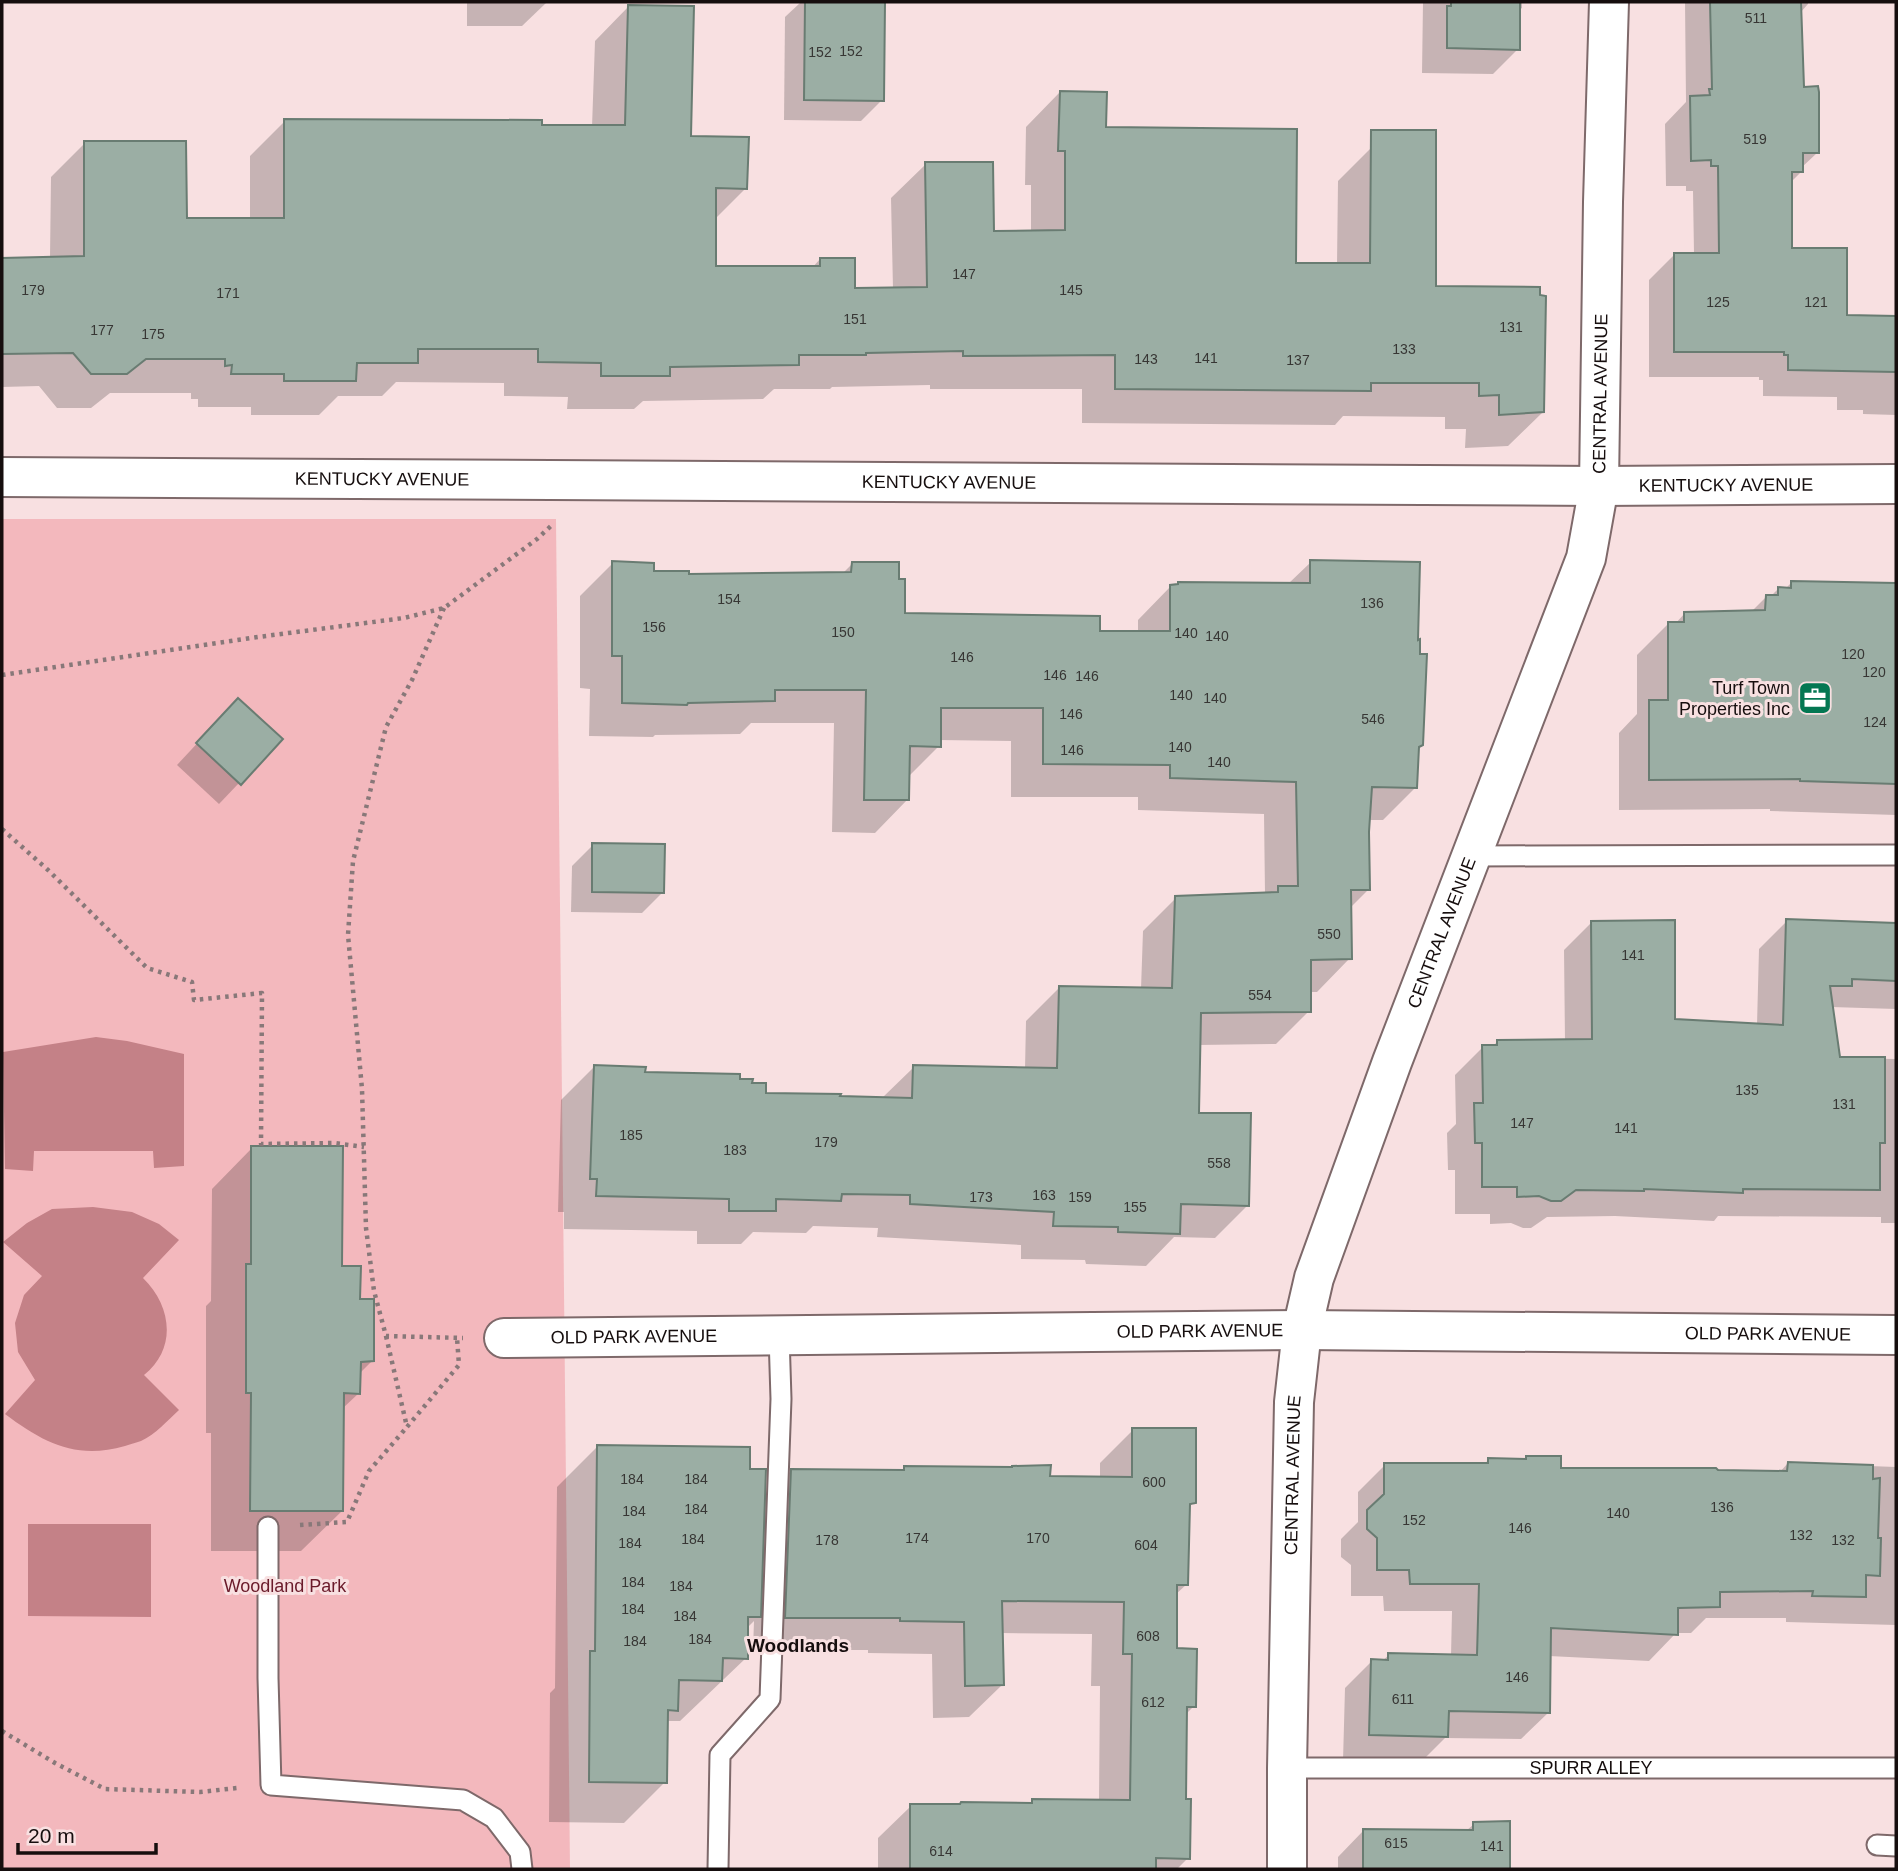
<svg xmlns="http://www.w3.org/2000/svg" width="1898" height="1871" font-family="Arial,sans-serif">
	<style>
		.green { fill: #f3b8bd }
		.water { fill: #c48187 }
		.shadow { fill: #0003 }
		.building { fill: #9baea4; stroke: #697c72; stroke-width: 2 }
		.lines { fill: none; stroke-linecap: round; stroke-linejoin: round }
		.service-casing { stroke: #7e696a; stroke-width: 23 }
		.minor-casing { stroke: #7e696a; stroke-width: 42 }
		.path { stroke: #887879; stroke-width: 4.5; stroke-dasharray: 3.5 5; stroke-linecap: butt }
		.service { stroke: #fff; stroke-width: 19 }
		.minor { stroke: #fff; stroke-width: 38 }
		.labels { text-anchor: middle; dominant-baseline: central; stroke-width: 6; stroke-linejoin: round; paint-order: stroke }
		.number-label { font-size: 14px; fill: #373634 }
		.street-label { font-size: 18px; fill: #160e0e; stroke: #f8e0e1 }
		.poi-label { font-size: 18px; fill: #160e0e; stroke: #f8e0e1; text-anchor: end }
		.park-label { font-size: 18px; fill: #6a1a2a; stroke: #f8e0e1 }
		.neighbourhood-label { font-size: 19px; font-weight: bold; fill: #160e0e; stroke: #f8e0e1 }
	</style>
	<rect width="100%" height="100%" fill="#f8e0e1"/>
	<!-- green -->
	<polygon class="green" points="2,519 556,519 570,1869 2,1869"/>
	<!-- water -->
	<g class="water">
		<polygon points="96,1037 127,1041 184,1054 184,1166 154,1168 153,1151 34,1151 33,1171 5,1169 3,1052"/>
		<path d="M93 1207 132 1212 159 1224 179 1240 143 1278C172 1306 177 1349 144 1375L179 1410C168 1420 155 1435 141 1441 136 1443 130 1444 125 1446 76 1460 44 1443 5 1414L35 1380 18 1352 15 1323 24 1295 42 1276 3 1242 27 1223 52 1209Z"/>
		<polygon points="28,1524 151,1524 151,1617 28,1616"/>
	</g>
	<!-- shadow -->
	<g class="shadow">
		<polygon points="467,2 546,2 546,3 522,26 467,26"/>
		<polygon points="801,2 883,2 882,100 861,121 784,120 785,17"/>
		<polygon points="1423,2 1522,2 1522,8 1518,11 1518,49 1493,74 1422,73"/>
		<polygon points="1685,2 1808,2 1808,4 1800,13 1803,88 1817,153 1801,168 1801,172 1791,182 1790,250 1845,317 1896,318 1896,415 1863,414 1863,410 1837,410 1837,397 1763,396 1763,380 1759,380 1759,377 1649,377 1649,280 1675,254 1694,254 1693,191 1686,191 1686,186 1666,186 1665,124 1686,102"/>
		<polygon points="629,6 689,138 745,189 714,220 714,267 812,268 820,259 854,290 893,289 891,198 926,164 992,233 1031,232 1031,185 1025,185 1026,127 1060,92 1104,129 1294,265 1337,265 1338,181 1372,147 1434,288 1543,412 1508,446 1465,448 1466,429 1445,429 1445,417 1343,416 1335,425 1082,423 1082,389 930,389 930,385 832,387 830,389 774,389 763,399 643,401 634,409 567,409 568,397 504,396 504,383 396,382 382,396 338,396 319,415 251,415 251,407 198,407 198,399 191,399 191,393 110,393 91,408 57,408 39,386 2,387 2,259 50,258 51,177 85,143 185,220 250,220 250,156 285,121 592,127 595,41"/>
		<polygon points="1311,562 1417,749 1416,787 1383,820 1368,820 1369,889 1350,908 1350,958 1317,992 1309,992 1309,1011 1276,1044 1198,1045 1197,1114 1248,1205 1215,1238 1174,1237 1146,1266 1086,1264 1085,1260 1021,1259 1021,1245 877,1237 878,1228 813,1226 806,1233 753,1232 741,1244 697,1244 697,1231 564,1229 564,1212 558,1212 561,1100 594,1067 644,1073 738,1081 751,1085 765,1094 881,1099 914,1067 1025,1069 1026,1021 1059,988 1141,989 1143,931 1176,898 1265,894 1264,814 1138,810 1138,797 1011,797 1011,741 939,740 939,746 908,777 908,799 875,833 832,832 834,723 751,723 740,734 655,735 653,737 589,736 590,689 580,688 580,596 613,563 652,573 687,575 842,574 852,564 903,615 1098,633 1138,633 1138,620 1171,586 1288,584"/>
		<polygon points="1792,582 1896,584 1896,815 1770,811 1770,809 1619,810 1619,733 1637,714 1637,655 1668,624 1675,624 1685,613 1751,612 1766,597 1770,597 1778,589 1785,589"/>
		<polygon points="218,721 239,783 219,804 177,765"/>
		<polygon points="593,845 663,892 642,913 571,912 572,866"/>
		<polygon points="1787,921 1886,924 1888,922 1896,923 1896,1009 1831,1007 1839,1058 1896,1059 1896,1223 1881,1223 1881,1217 1718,1216 1714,1221 1615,1216 1547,1217 1531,1228 1523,1228 1511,1223 1490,1224 1490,1214 1455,1214 1455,1170 1448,1170 1447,1133 1456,1124 1455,1075 1483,1047 1492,1047 1497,1042 1565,1041 1564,950 1591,923 1673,1021 1757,1025 1759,949"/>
		<polygon points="252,1148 359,1301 372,1361 359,1374 359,1393 342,1409 342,1511 301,1551 211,1551 211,1433 206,1433 206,1306 211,1301 212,1189"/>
		<polygon points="1133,1430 1194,1502 1188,1508 1187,1584 1175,1595 1175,1649 1194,1706 1185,1715 1185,1801 1188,1858 1177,1869 878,1869 878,1838 911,1806 1029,1804 1033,1801 1099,1801 1100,1686 1091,1686 1092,1634 1001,1633 1002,1685 969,1717 933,1718 932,1654 868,1653 868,1650 753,1650 754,1621 746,1629 746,1658 680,1721 666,1721 665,1782 624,1823 549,1822 550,1693 555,1688 557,1487 597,1447 748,1471 763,1499 791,1471 901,1471 904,1468 1049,1477 1100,1478 1100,1463"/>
		<polygon points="1527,1458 1559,1469 1779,1473 1788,1463 1896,1467 1896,1625 1786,1622 1786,1618 1706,1618 1691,1633 1676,1633 1649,1661 1549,1656 1548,1713 1521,1739 1445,1738 1420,1763 1343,1761 1345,1688 1372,1661 1382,1661 1389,1655 1451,1656 1452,1611 1384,1611 1383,1596 1351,1596 1351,1565 1341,1557 1341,1539 1358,1522 1358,1492 1385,1465 1484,1465 1488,1460 1524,1461"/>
		<polygon points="1508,1823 1508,1869 1338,1869 1338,1857 1364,1830 1466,1831 1474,1824"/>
	</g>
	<!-- building -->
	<g class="building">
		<polygon points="805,2 885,2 884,101 804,100"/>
		<polygon points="1451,2 1520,2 1520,50 1447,48 1447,6 1451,6"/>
		<polygon points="1710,2 1801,2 1804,87 1818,86 1819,92 1819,153 1803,153 1803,172 1792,172 1792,248 1847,248 1847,315 1896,316 1896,372 1788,370 1788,355 1784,355 1784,352 1674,352 1674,253 1719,253 1718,166 1711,166 1711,160 1691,161 1690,96 1710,95 1709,89 1712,89"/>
		<polygon points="628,5 694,6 691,136 749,137 747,189 716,188 716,266 820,266 820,258 855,258 855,288 927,287 925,162 993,162 994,231 1065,230 1065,151 1058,151 1060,91 1107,92 1106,127 1297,129 1296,263 1370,263 1371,130 1436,130 1436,286 1540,287 1540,295 1546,296 1544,412 1499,415 1499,395 1479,396 1479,383 1371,383 1371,391 1115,389 1115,355 963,356 963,351 866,353 866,355 799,355 799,365 670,367 670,376 601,376 601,363 538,362 538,349 418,349 418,363 357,363 356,381 284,381 284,374 231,374 232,365 225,366 225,359 146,359 127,374 91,374 73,353 2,354 2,258 84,256 84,141 186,141 187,218 284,218 284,119 542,120 542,125 625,125"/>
		<polygon points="1310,560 1420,562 1418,640 1420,639 1420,654 1427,654 1423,745 1419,747 1417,788 1372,787 1369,832 1370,890 1351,890 1352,959 1311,960 1311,1012 1201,1013 1199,1113 1251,1113 1249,1206 1181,1204 1180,1234 1118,1232 1118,1227 1053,1226 1054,1212 910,1204 910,1195 842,1194 841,1201 776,1199 776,1211 729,1211 729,1199 596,1196 597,1179 590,1179 594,1065 646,1067 645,1072 740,1074 740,1079 753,1079 752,1083 766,1083 766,1093 841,1094 840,1096 912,1098 913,1065 1057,1068 1059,986 1172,988 1175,896 1278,892 1278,886 1298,886 1296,782 1170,778 1170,765 1043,764 1043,708 941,708 941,747 910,746 909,800 864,800 866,690 775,690 775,701 688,703 687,705 622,703 622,656 612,656 612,561 654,563 654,571 689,571 689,574 851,572 852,562 899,562 899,579 905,579 905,613 1100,616 1100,631 1170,631 1170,585 1178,584 1178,582 1310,583"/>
		<polygon points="1791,581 1896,583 1896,784 1800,781 1800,779 1649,780 1649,700 1668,700 1668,622 1684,622 1684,612 1765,610 1766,595 1778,595 1778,587 1791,588"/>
		<polygon points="238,698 283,739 241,785 196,743"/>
		<polygon points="592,843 665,844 664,893 592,892"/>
		<polygon points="1786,919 1896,923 1896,981 1852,979 1852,986 1830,986 1840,1057 1885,1057 1885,1143 1880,1143 1880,1190 1743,1189 1743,1193 1644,1189 1644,1191 1576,1190 1561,1201 1551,1201 1539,1196 1517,1197 1517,1187 1482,1187 1482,1143 1475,1143 1474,1103 1483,1103 1482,1045 1497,1045 1497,1040 1592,1039 1591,921 1675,920 1675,1019 1783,1025"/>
		<polygon points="251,1146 343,1146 342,1266 361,1266 360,1299 374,1299 374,1361 361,1362 360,1394 344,1393 343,1511 250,1511 251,1393 246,1393 246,1264 251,1264"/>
		<polygon points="1132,1428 1196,1428 1196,1503 1190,1504 1188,1585 1177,1585 1177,1648 1197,1649 1196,1707 1187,1707 1186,1799 1191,1799 1190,1859 1156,1858 1156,1869 910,1869 910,1804 960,1804 961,1802 1032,1803 1032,1799 1130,1800 1132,1654 1123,1654 1124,1602 1002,1601 1004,1685 965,1686 964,1622 900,1621 900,1618 785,1618 791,1469 904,1470 904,1466 1012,1467 1012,1466 1051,1465 1050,1476 1132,1477"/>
		<polygon points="597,1445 750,1447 750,1469 766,1469 761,1617 748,1617 748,1659 723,1658 722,1681 679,1680 678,1711 668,1710 667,1783 589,1782 590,1651 595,1651"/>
		<polygon points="1526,1456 1561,1456 1561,1468 1716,1468 1718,1470 1787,1471 1788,1462 1873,1465 1873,1479 1880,1478 1878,1538 1881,1538 1880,1576 1866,1575 1866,1597 1812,1596 1813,1591 1720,1592 1720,1607 1678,1608 1678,1635 1551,1628 1550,1713 1449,1711 1448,1737 1369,1735 1371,1659 1388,1660 1388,1653 1477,1655 1479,1584 1410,1584 1409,1570 1377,1570 1377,1538 1367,1529 1367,1510 1384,1494 1384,1463 1488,1463 1488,1458 1526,1459"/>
		<polygon points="1510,1821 1510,1869 1363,1869 1363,1829 1473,1830 1473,1822"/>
	</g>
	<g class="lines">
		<!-- service casing -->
		<g class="service-casing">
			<g id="service">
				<polyline points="1471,856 1896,855"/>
				<polyline points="268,1527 268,1678 271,1785 463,1800 494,1818 520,1852 522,1869"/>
				<path id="s1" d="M1287 1768H1896"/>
				<polyline points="1877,1845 1896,1846"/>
				<polyline points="718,1869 720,1755 770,1699 781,1399 779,1335"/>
			</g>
		</g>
		<!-- minor casing -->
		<g class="minor-casing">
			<g id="minor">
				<path id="s2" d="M2 477 1599 486 1896 484"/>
				<path id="s3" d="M504 1338 1302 1330 1896 1335"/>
				<path id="s4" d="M1287 1869V1768L1294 1402 1302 1330 1314 1278 1392 1062 1586 558 1599 486 1603 202 1609 2"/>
			</g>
		</g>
		<!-- path -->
		<g class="path">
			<polyline points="444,608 412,680 386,727 353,861 348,935 362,1089 366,1228 374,1291 386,1336 463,1338"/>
			<polyline points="2,675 258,637 404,618 444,608 537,539 552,525"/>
			<polyline points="2,829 48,870 147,968 192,982 194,1000 262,993 261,1144 334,1143 364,1147"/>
			<polyline points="386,1336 407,1427 459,1365 457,1338"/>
			<polyline points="300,1525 347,1522 369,1471 407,1427"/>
			<polyline points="2,1731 55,1763 105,1789 200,1792 237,1788"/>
		</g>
		<!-- service -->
		<use href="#service" class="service"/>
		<!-- minor -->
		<use href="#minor" class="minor"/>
	</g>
	<!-- icons -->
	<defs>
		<g id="office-square" transform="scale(1.75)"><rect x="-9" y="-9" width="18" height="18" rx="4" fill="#047752" stroke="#f8e0e1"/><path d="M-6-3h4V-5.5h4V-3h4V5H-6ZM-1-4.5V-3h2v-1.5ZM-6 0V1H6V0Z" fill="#fff"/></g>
	</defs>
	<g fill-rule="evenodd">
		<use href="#office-square" x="1815" y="698"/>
	</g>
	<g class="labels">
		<!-- number labels -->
		<g class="number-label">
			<text x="1756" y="18">511</text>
			<text x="851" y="51">152</text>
			<text x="820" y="52">152</text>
			<text x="1755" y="139">519</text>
			<text x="964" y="274">147</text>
			<text x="33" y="290">179</text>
			<text x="1071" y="290">145</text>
			<text x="228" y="293">171</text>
			<text x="1718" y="302">125</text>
			<text x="1816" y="302">121</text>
			<text x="855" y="319">151</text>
			<text x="1511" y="327">131</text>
			<text x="102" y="330">177</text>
			<text x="153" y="334">175</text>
			<text x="1404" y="349">133</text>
			<text x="1206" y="358">141</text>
			<text x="1146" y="359">143</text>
			<text x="1298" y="360">137</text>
			<text x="729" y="599">154</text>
			<text x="1372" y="603">136</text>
			<text x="654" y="627">156</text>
			<text x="843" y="632">150</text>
			<text x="1186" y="633">140</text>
			<text x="1217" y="636">140</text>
			<text x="1853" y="654">120</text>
			<text x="962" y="657">146</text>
			<text x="1874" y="672">120</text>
			<text x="1055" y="675">146</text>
			<text x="1087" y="676">146</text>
			<text x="1181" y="695">140</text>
			<text x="1215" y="698">140</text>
			<text x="1071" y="714">146</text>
			<text x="1373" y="719">546</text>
			<text x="1875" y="722">124</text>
			<text x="1180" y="747">140</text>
			<text x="1072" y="750">146</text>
			<text x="1219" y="762">140</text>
			<text x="1329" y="934">550</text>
			<text x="1633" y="955">141</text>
			<text x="1260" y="995">554</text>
			<text x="1747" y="1090">135</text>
			<text x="1844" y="1104">131</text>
			<text x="1522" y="1123">147</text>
			<text x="1626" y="1128">141</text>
			<text x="631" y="1135">185</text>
			<text x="826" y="1142">179</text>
			<text x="735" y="1150">183</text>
			<text x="1219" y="1163">558</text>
			<text x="1044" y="1195">163</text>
			<text x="981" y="1197">173</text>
			<text x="1080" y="1197">159</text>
			<text x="1135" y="1207">155</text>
			<text x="632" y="1479">184</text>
			<text x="696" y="1479">184</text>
			<text x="1154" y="1482">600</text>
			<text x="1722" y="1507">136</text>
			<text x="696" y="1509">184</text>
			<text x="634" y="1511">184</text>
			<text x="1618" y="1513">140</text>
			<text x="1414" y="1520">152</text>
			<text x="1520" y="1528">146</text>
			<text x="1801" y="1535">132</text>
			<text x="917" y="1538">174</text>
			<text x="1038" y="1538">170</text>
			<text x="693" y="1539">184</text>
			<text x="827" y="1540">178</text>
			<text x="1843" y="1540">132</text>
			<text x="630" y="1543">184</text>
			<text x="1146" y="1545">604</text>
			<text x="633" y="1582">184</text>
			<text x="681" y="1586">184</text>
			<text x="633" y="1609">184</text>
			<text x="685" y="1616">184</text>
			<text x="1148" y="1636">608</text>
			<text x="700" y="1639">184</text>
			<text x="635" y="1641">184</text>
			<text x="1517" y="1677">146</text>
			<text x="1403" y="1699">611</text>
			<text x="1153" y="1702">612</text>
			<text x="1396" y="1843">615</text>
			<text x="1492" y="1846">141</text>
			<text x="941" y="1851">614</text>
		</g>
		<!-- street labels -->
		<g class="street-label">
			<text stroke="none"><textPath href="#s4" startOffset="1528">CENTRAL AVENUE</textPath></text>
			<text stroke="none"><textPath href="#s2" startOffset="380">KENTUCKY AVENUE</textPath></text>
			<text stroke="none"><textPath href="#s2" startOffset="947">KENTUCKY AVENUE</textPath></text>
			<text stroke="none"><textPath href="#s2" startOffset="1724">KENTUCKY AVENUE</textPath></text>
			<text stroke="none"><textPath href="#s4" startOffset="961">CENTRAL AVENUE</textPath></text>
			<text stroke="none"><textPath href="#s3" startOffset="696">OLD PARK AVENUE</textPath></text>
			<text stroke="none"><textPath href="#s3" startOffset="1264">OLD PARK AVENUE</textPath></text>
			<text stroke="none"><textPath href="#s3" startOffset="130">OLD PARK AVENUE</textPath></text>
			<text stroke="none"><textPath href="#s4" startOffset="394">CENTRAL AVENUE</textPath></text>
			<text stroke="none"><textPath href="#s1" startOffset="304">SPURR ALLEY</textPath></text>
		</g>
		<!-- poi labels -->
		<g class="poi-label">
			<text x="1790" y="688">Turf Town<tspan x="1790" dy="21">Properties Inc</tspan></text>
		</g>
		<!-- park labels -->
		<g class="park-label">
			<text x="285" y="1586">Woodland Park</text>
		</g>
		<!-- neighbourhood labels -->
		<g class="neighbourhood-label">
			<text x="798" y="1645">Woodlands</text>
		</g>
	</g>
	<!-- border -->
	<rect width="1898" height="1871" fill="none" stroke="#160e0e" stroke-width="7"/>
	<!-- scale -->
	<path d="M18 1843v10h138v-10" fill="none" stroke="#160e0e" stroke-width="3.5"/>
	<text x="28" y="1843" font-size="21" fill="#160e0e" stroke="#f8e0e1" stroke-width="5" paint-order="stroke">20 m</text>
</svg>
